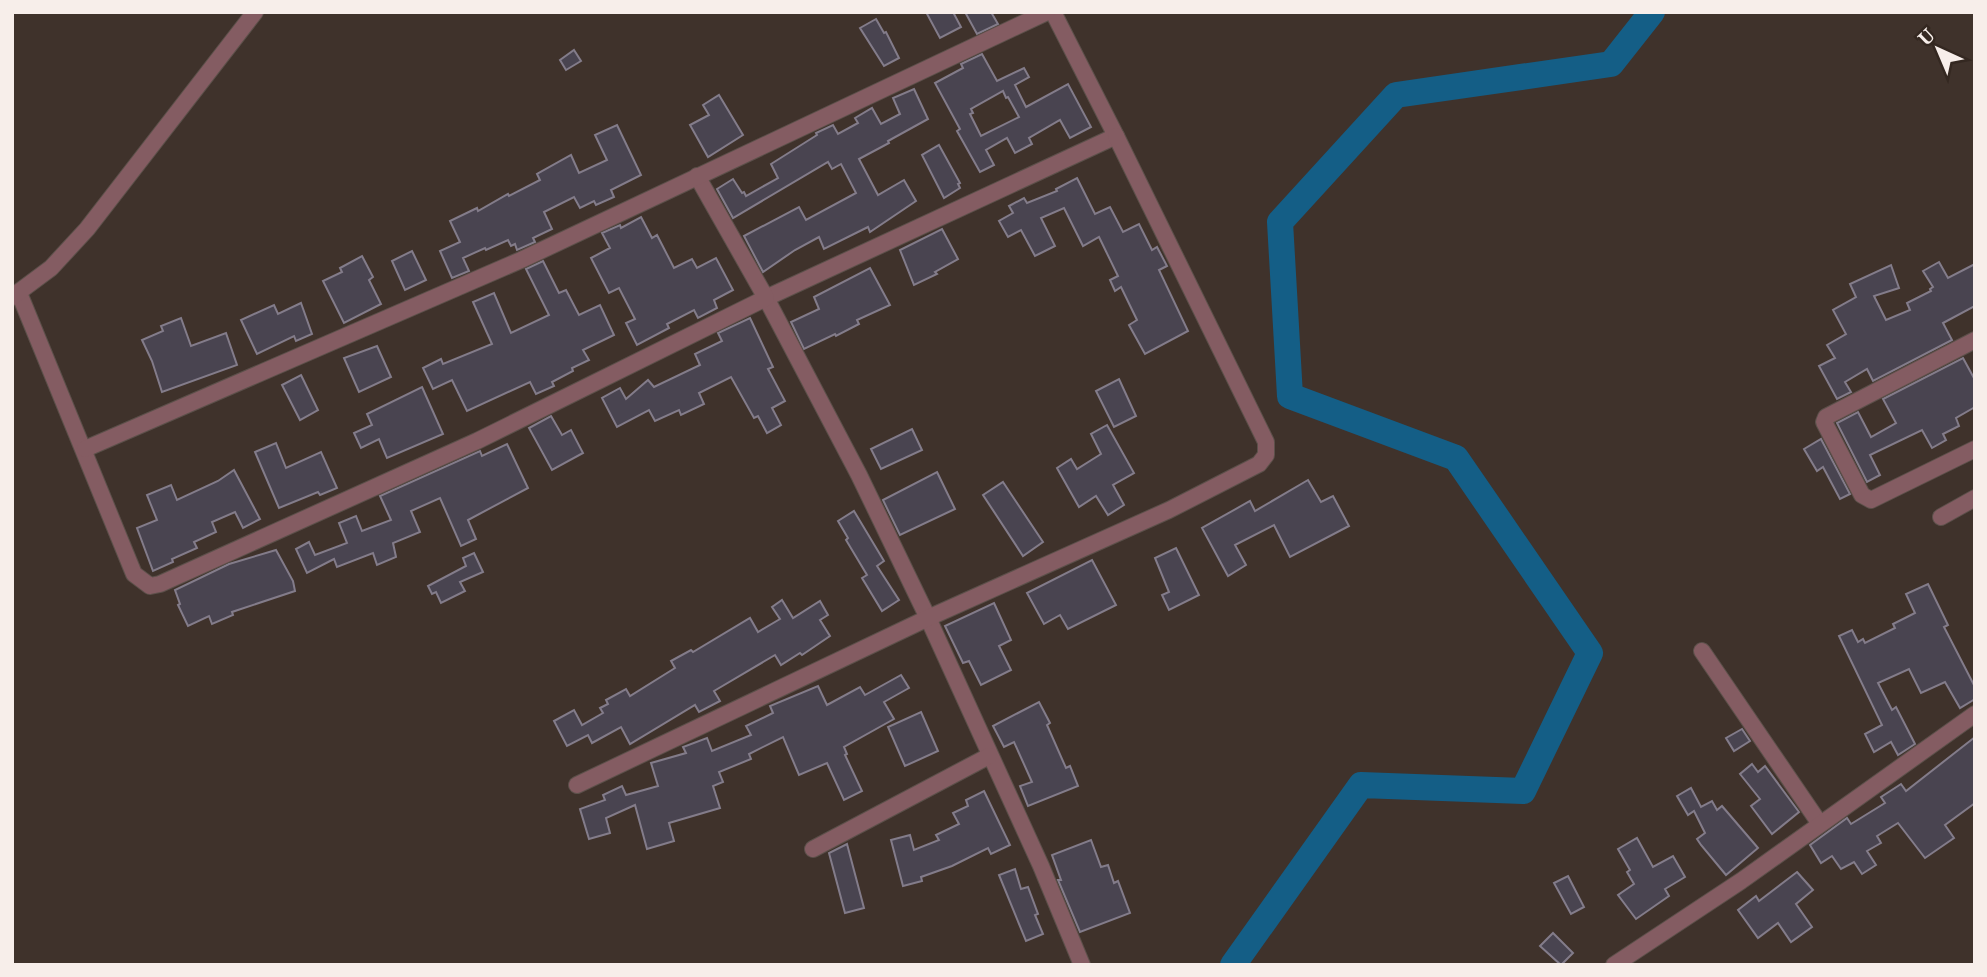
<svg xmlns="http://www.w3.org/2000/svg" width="1987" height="977" font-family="'Noto Serif',serif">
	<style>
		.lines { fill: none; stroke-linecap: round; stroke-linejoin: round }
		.river { stroke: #145e86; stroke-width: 26 }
		.building { fill: #494450; stroke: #837c8a; stroke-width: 2; fill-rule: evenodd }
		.minor-casing { stroke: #5c504a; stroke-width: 18 }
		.minor { stroke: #845c62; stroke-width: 16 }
	</style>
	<rect width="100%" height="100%" fill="#3f322b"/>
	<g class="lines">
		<!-- river -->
		<polyline class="river" points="1233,965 1361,785 1523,791 1590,653 1456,458 1290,396 1280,222 1396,95 1611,64 1652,12"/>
	</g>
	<!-- building -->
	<g class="building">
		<polygon points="926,12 953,12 961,27 940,38"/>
		<polygon points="965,12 991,12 998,24 977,34"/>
		<polygon points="876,19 884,33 886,32 899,58 884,66 860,28"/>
		<polygon points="574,50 581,61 566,70 560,60"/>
		<path d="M982 54 997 81 1024 68 1029 77 1015 85 1026 107 1068 84 1091 127 1070 138 1060 120 1029 138 1032 144 1015 153 1007 138 986 150 994 165 980 172 957 131 960 129 935 83 963 68 961 64ZM1003 91 1006 98 1008 97 1019 117 981 136 970 114 973 113 971 109Z"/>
		<polygon points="914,89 928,119 888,141 889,143 859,159 878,195 904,180 916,201 870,232 868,227 824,249 819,237 795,250 763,272 744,236 799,207 806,220 856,193 841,164 832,169 828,162 733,218 717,189 733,179 742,193 744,192 746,196 778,178 771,164 817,135 816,133 833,125 838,134 858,123 855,118 872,108 881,124 900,114 893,98"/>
		<polygon points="719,95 743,135 708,157 690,125 709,115 703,105"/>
		<polygon points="617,125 641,175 611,190 614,197 596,205 594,201 580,208 574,197 544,212 552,229 533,238 535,242 517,250 515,244 511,246 508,240 486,250 485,248 463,258 469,271 452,278 440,251 460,242 450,221 477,208 478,211 508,194 509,196 540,180 537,174 571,155 579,173 607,160 595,135"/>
		<polygon points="939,145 960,183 958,184 960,188 944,198 922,155"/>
		<polygon points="1077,178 1095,214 1110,207 1123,232 1139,224 1152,250 1157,247 1167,266 1159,270 1188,331 1145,354 1129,325 1137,320 1121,287 1115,291 1110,280 1118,276 1099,237 1083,246 1064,208 1041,218 1055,246 1035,256 1021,230 1008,237 999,221 1013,213 1009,206 1024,198 1027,203 1057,191 1056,189"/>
		<polygon points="641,217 652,238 657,235 674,268 692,259 697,268 716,258 733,290 714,300 717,308 698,318 694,310 667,324 669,328 637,345 626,323 635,319 619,288 609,293 591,258 610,248 602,233 620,225 621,228"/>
		<polygon points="942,229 958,259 935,272 937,274 914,285 900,250"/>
		<polygon points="412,251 426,280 405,290 392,261"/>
		<polygon points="362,256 373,277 369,280 381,304 344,323 323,281 342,272 340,268"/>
		<polygon points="543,261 559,293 566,290 579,315 600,305 614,335 583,350 589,360 572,368 573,371 552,382 554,386 536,394 530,382 467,411 452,380 433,389 423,368 441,359 443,364 492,344 473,302 494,293 511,333 549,315 526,269"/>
		<polygon points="1939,262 1948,278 1975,264 1975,306 1943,323 1952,340 1873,381 1867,369 1845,382 1851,392 1837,399 1819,366 1835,358 1827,345 1846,334 1833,310 1856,297 1850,284 1891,265 1899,288 1874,296 1886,320 1910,310 1907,303 1931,291 1930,289 1933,287 1923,271"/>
		<polygon points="870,268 890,305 857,320 859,324 836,336 835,334 804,349 791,322 819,309 814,297"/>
		<polygon points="301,303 312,334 296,341 294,336 257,354 241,320 274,305 278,314"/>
		<polygon points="181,318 191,346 226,333 237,365 162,392 152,361 142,340 163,331 161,326"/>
		<polygon points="750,318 773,367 768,369 785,401 772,408 781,425 767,433 758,416 754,418 731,377 699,393 704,404 681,415 679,410 655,421 649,410 617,427 602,398 620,388 626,399 648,380 654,387 700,365 695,354 722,341 718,333"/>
		<polygon points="377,346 391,377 359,392 344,358"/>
		<polygon points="1963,358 1975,380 1975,407 1956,418 1959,426 1943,434 1946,440 1932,448 1922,430 1870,455 1880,475 1867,482 1837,423 1858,412 1871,437 1896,423 1883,399"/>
		<polygon points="301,375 318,410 300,420 282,385"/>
		<polygon points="1119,379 1136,416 1114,427 1096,391"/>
		<polygon points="422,387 443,434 387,458 379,439 361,448 354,433 372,425 367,414"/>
		<polygon points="551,416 562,435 571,430 583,453 552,470 529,428"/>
		<polygon points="1107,425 1134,473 1113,485 1124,505 1108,515 1096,496 1079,507 1057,468 1071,459 1077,469 1101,454 1091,434"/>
		<polygon points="912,429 922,450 881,469 871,449"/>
		<polygon points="1821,439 1850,494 1840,499 1823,467 1817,471 1804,449"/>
		<polygon points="276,443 286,468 321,452 337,488 320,495 318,492 279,508 255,452"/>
		<polygon points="507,444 528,488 468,520 476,539 461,546 440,498 411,511 420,532 393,543 396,557 377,565 373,553 337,567 334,559 307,573 296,549 309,542 315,555 347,543 339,523 356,516 362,531 391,520 380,496 480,451 482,456"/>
		<polygon points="234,470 260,519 243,528 235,512 212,522 216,532 194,542 197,548 172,559 173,562 153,571 137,528 157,520 147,495 171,485 177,500 218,481"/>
		<polygon points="937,472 955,509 900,535 883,500"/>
		<polygon points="1308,480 1321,502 1333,496 1349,526 1290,557 1274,525 1235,545 1246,565 1228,576 1202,528 1250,501 1255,511"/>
		<polygon points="1003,482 1043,542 1023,556 983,495"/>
		<polygon points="854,511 884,561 877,566 899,600 882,611 862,578 867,575 846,540 848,538 838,521"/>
		<polygon points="1176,548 1199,595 1169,610 1162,595 1169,592 1155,558"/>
		<polygon points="276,550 293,581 295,591 232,612 233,615 212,624 209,616 188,626 178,605 180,604 175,590 229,564"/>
		<polygon points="474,553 483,572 460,582 465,591 441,603 436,592 432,594 428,586 466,566 463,558"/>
		<polygon points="1092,560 1116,605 1068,629 1060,615 1044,624 1027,593"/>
		<polygon points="1928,584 1948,625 1944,627 1975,687 1975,699 1960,708 1945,682 1921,693 1909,669 1878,683 1892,710 1896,707 1915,744 1898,755 1891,742 1874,752 1865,734 1882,725 1839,636 1852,630 1858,642 1863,639 1865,643 1895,628 1893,624 1915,613 1906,594"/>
		<polygon points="782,600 793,618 820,601 828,615 820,620 830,636 802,655 800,653 781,665 775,655 714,691 720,701 699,712 695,705 630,744 621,727 592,743 588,735 567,746 554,721 574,710 582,725 603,713 600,708 608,704 606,700 626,689 630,696 675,668 671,661 691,650 693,652 750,618 758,632 780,619 772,607"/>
		<polygon points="994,603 1011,640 999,646 1011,670 981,685 969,661 963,663 945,626"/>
		<polygon points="901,675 909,688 884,702 894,719 844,747 847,754 845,755 862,791 844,800 827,763 799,775 783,737 749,754 751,759 719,772 723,782 713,786 720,808 669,823 674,841 647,849 635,805 606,818 610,833 589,839 580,809 605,800 603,795 622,786 626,795 658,786 651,763 686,753 683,747 707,738 712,751 751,735 746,726 773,713 770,706 818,686 827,705 860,687 865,695"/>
		<polygon points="1039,702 1050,723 1047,725 1066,768 1070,766 1078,786 1028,806 1020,786 1032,782 1014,742 1004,747 993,726"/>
		<polygon points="921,712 938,751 905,766 888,727"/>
		<polygon points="1742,729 1750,741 1734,751 1726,738"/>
		<polygon points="1975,737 1975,803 1945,825 1954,838 1925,858 1898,823 1877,836 1881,843 1867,851 1876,865 1862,874 1854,862 1841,869 1832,856 1821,863 1810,845 1847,818 1851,824 1885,803 1881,797 1901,784 1906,791"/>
		<polygon points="1752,764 1758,772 1765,766 1799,812 1772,834 1751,806 1760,799 1740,774"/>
		<polygon points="1691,788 1701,807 1712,801 1717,810 1722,806 1758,848 1726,875 1701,845 1697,839 1705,833 1694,811 1688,815 1677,796"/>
		<polygon points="984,791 1010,845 991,854 988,848 952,866 921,877 922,881 903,886 891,840 910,835 914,850 939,840 936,835 959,824 953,813 968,806 966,800"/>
		<polygon points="1637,838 1653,867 1673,856 1685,877 1665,889 1669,896 1636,919 1618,895 1634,884 1627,872 1630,870 1618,849"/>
		<polygon points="1091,840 1101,867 1108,865 1114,883 1118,881 1130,913 1080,932 1058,880 1061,880 1052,855"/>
		<polygon points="847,844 864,908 845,913 829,853"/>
		<polygon points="1015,869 1021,889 1028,887 1038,914 1035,915 1043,934 1026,941 999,875"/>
		<polygon points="1797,872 1813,890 1796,904 1812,927 1791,942 1778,923 1758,938 1738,910 1756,896 1759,901"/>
		<polygon points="1568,876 1584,907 1571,914 1554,883"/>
		<polygon points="1553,933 1573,953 1561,965 1540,946"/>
	</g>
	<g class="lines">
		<!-- minor casing -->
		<g class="minor-casing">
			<g id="minor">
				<polyline points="1053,12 1116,136 766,298 859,475 928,618 1041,866 1082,965"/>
				<polyline points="19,293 134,574 150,586 160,584 477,441 766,298 697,176"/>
				<polyline points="12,297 51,268 87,229 255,12"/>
				<polyline points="1975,340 1826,417 1824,422 1862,495 1871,500 1975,449"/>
				<polyline points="85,449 521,260 1047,12"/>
				<polyline points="1941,517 1975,498"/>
				<polyline points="1702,651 1820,824"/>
				<polyline points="577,785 928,618 1169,510 1259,464 1266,455 1266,442 1116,136"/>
				<polyline points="813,849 989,756"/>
				<polyline points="1614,965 1741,881 1975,714"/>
			</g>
		</g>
		<!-- minor -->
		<use href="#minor" class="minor"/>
	</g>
	<!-- border -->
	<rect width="1987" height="977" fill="none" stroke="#f7eeea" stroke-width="28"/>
	<!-- north arrow -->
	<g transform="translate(1938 49) rotate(316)" stroke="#342821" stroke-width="5" paint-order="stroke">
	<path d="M0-5L12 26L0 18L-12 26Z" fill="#f7eeea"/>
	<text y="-10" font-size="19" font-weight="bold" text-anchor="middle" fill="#f7eeea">U</text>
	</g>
</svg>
